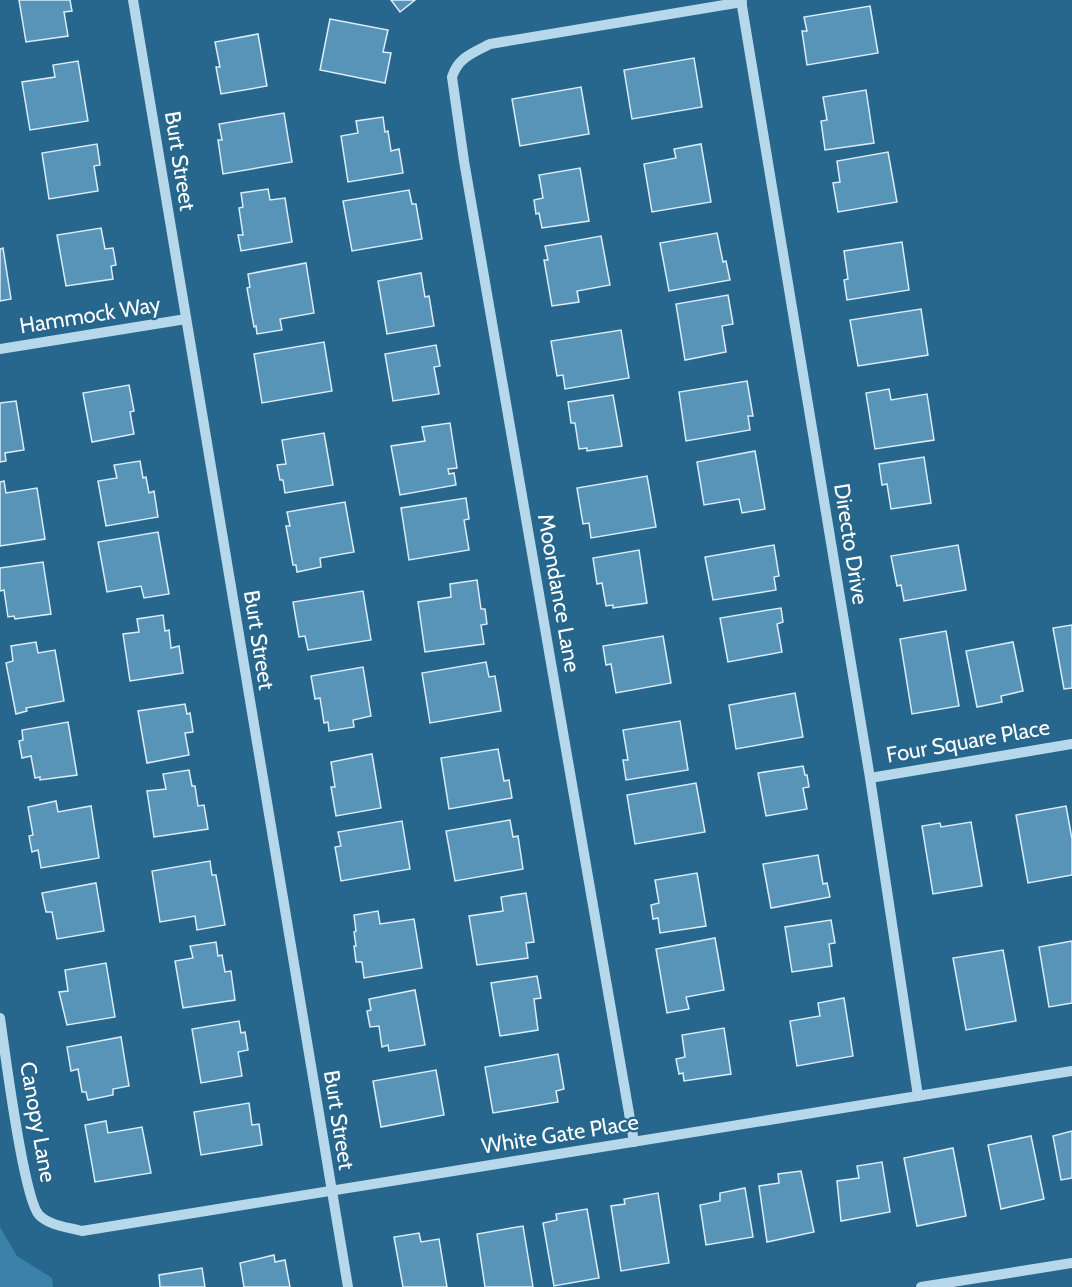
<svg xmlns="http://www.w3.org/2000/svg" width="1072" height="1287" font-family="Cabin,sans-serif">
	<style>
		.park { fill: #3b82a9 }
		.building { fill: #5794b7; stroke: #daedf8; stroke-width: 1.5 }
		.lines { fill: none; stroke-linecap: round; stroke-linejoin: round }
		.minor { stroke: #b6d8ea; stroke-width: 10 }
		.labels { text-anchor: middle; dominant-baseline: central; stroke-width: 4.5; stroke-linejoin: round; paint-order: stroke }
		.street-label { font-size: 22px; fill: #fff; stroke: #27678d }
	</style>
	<rect width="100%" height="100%" fill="#27678d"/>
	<!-- park -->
	<polygon class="park" points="0,1227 17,1256 52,1278 53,1287 0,1287"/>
	<!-- building -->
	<g class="building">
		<polygon points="19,0 70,0 72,11 64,12 68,36 26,42"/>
		<polygon points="391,0 415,0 400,12"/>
		<polygon points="870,6 878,53 807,65 802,31 807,31 804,17"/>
		<polygon points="330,19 388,30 383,52 391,53 385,83 320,70"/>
		<polygon points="258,34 267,86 221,94 216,67 220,67 215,42"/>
		<polygon points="694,58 702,107 632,119 624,70"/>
		<polygon points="78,61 88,121 30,130 22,82 55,77 53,65"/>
		<polygon points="581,87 589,134 520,146 512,99"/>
		<polygon points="866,90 874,143 825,150 821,121 827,120 823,97"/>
		<polygon points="284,113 292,162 223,174 218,140 222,140 219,124"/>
		<polygon points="383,117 385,132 388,131 391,151 399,149 403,173 348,182 341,136 358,133 356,121"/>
		<polygon points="97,144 100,165 94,166 98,191 49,199 42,153"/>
		<polygon points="701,144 711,202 652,212 644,164 676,158 674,149"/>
		<polygon points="888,152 897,202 838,212 833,183 840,182 837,161"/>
		<polygon points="580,168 589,221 542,228 539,213 536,214 534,200 543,198 539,175"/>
		<polygon points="268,189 270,200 285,198 292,242 241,251 238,235 243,235 239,208 243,207 241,193"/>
		<polygon points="409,190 412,204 416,204 422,239 352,251 343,201"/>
		<polygon points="101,228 105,249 113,248 116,265 111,266 113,279 66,286 57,235"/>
		<polygon points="717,233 723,262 726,261 730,280 669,291 660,243"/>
		<polygon points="601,236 610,285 577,291 579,302 552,306 544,260 548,260 545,246"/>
		<polygon points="902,242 909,290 847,300 844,280 848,279 844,251"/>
		<polygon points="3,248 11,299 0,301 0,249"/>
		<polygon points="306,263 314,313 280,319 282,330 257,334 256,326 254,327 247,288 250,287 248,274"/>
		<polygon points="421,273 425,297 429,296 434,326 387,334 378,281"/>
		<polygon points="728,295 733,324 722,326 726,352 685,360 676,304"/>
		<polygon points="921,309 928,355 858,366 850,320"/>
		<polygon points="621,330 629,378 565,389 563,375 557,376 551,341"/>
		<polygon points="324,342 332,391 262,403 254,354"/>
		<polygon points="436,345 440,366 434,367 439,394 393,401 385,354"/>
		<polygon points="747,381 753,416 748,416 750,430 686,441 679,392"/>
		<polygon points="129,385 134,411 130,412 134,434 92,442 83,393"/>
		<polygon points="889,389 891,400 927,394 934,440 875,449 866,393"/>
		<polygon points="613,395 622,446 587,451 587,448 579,449 575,423 571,423 568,402"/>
		<polygon points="16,401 24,450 5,453 6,461 0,462 0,403"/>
		<polygon points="450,423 457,468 448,469 449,474 454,473 456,485 400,495 391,446 425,441 422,427"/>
		<polygon points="324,433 333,485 285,493 283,480 280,480 277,465 286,464 282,440"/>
		<polygon points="755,451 765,509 742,513 739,499 704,505 697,462"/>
		<polygon points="924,457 931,503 891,509 887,484 882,485 879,464"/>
		<polygon points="140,461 143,478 146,477 149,493 154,491 158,517 106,526 98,481 117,478 114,465"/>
		<polygon points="647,476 656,527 591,538 589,523 583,524 577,488"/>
		<polygon points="4,481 6,493 37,488 45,539 0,546 0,482"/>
		<polygon points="466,498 469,519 464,520 469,550 409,560 401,508"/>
		<polygon points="345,502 354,552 320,558 321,567 297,572 296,565 293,565 286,526 290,526 287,512"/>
		<polygon points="158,532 169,594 144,598 141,586 107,592 98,542"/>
		<polygon points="774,545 779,576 774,577 776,590 713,600 705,557"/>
		<polygon points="958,545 966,590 904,601 901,585 897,586 891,556"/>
		<polygon points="639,550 647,603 613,608 613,605 606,606 602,583 597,584 593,558"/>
		<polygon points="43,562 51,614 15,619 14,616 8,617 4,590 0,591 0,568"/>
		<polygon points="477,580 481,609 485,609 487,624 481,625 484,644 425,652 418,602 451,597 450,584"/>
		<polygon points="363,591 371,640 308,650 305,636 299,637 293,602"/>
		<polygon points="781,608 783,622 777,624 782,652 728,662 720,618"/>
		<polygon points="163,615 165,631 169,630 171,648 179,646 183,673 130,681 123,634 139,632 137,619"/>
		<polygon points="1072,625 1072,688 1064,689 1053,628"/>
		<polygon points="946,631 959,706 912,714 900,639"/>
		<polygon points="663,636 671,683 616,693 611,664 606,665 603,646"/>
		<polygon points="36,642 38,653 55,650 64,701 26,708 27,711 16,714 6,663 13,661 11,646"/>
		<polygon points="1013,642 1023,691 1001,696 1002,702 977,707 966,651"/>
		<polygon points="486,662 489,677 495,676 501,711 430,723 422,673"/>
		<polygon points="363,667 371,716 353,720 354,727 329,731 328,722 324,723 320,698 315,699 311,676"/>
		<polygon points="795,693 803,737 736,749 729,705"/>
		<polygon points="185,704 187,714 190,713 193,732 185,733 189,755 147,763 138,711"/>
		<polygon points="680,721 688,770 626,780 623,760 628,760 623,730"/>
		<polygon points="68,722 77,775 40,780 40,777 35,778 31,756 22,758 19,741 23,740 22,730"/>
		<polygon points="498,749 504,781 509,780 512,798 449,809 441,758"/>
		<polygon points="372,754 381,808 336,816 331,787 335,787 331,762"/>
		<polygon points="803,766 805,775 807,775 809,787 803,788 807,809 766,816 758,773"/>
		<polygon points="189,770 192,786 195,786 198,806 204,805 208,829 154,837 147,791 166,789 163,774"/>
		<polygon points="696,783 705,832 635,844 627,795"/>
		<polygon points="56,801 58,812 91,806 99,858 41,868 38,850 32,852 29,836 33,835 28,807"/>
		<polygon points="1066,806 1072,839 1072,875 1028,883 1016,815"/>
		<polygon points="510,820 513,837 518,836 523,869 455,881 446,831"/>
		<polygon points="402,821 410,869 341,881 335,847 341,846 338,832"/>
		<polygon points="971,822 982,886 933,894 922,826 940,823 941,827"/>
		<polygon points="818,855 823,884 827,883 830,897 771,908 763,864"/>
		<polygon points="210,861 212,875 216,875 225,925 197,930 195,916 160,922 152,871"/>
		<polygon points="697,873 706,926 660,933 658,918 653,919 651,905 659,903 655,880"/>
		<polygon points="96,883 104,931 57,939 52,912 46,912 42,893"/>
		<polygon points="526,893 534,942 526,943 528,958 477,965 469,916 503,911 501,897"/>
		<polygon points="378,911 380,924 414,919 422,968 364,978 362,962 356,962 354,946 356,946 354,932 356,931 354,915"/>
		<polygon points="831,920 835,943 829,944 832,966 792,972 785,927"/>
		<polygon points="715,938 724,990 686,997 689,1009 667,1013 656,949"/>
		<polygon points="1072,941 1072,1003 1049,1007 1039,947"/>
		<polygon points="216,942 218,956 222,955 225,972 231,971 235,1000 183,1008 175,961 193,958 190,946"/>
		<polygon points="1003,950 1016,1021 966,1030 953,958"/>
		<polygon points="106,963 115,1017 67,1025 59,992 68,991 65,970"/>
		<polygon points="537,976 541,998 534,999 538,1030 500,1036 491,983"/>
		<polygon points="415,990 425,1045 389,1051 388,1045 382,1047 379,1026 370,1027 367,1011 371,1010 369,999"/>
		<polygon points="844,998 853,1056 797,1066 790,1021 820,1016 818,1003"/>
		<polygon points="239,1021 241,1033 245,1032 248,1050 238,1052 242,1076 201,1083 192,1029"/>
		<polygon points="724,1028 731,1074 684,1081 683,1073 679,1074 676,1059 685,1057 682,1035"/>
		<polygon points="121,1037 129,1086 113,1089 113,1095 88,1100 86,1092 82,1092 78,1069 71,1071 67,1047"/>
		<polygon points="558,1054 564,1089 556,1091 558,1102 493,1113 485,1067"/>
		<polygon points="436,1070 444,1115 381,1127 373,1081"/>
		<polygon points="249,1103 252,1125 259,1124 262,1145 201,1155 194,1112"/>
		<polygon points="106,1121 108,1133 142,1127 151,1173 95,1182 85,1125"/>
		<polygon points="1072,1131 1072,1178 1061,1180 1053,1136"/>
		<polygon points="1031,1136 1044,1199 1001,1209 988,1145"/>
		<polygon points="953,1148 966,1216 917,1226 904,1158"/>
		<polygon points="882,1162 890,1212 841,1221 837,1181 859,1178 857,1166"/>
		<polygon points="801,1171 814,1232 767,1242 759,1186 779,1183 778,1174"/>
		<polygon points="745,1188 753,1237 706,1245 700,1205 720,1201 720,1193"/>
		<polygon points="658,1193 669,1263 621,1271 611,1206 625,1204 624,1199"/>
		<polygon points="587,1209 599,1278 554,1286 543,1223 557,1220 556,1214"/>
		<polygon points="523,1226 533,1287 485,1287 477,1234"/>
		<polygon points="419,1233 421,1242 439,1239 447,1287 403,1287 394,1237"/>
		<polygon points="274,1255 275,1262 285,1260 290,1287 244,1287 240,1263"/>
		<polygon points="202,1268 205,1287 160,1287 159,1275"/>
	</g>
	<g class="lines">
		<!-- minor -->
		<g class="minor">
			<polyline points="133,0 348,1287"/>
			<polyline points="741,0 870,778 918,1096"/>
			<polyline points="0,349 186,319"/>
			<polyline points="870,778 1072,744"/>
			<path d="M0 1018C5 1051 23 1197 39 1215 50 1226 68 1227 82 1231L1072 1071"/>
			<path d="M634 1142 464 161 452 77C458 58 472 53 490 44L742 2"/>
			<polyline points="921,1287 1072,1263"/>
		</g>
	</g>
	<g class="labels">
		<!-- street labels -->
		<g class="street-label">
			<text transform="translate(180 161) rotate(81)">Burt Street</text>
			<text transform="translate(90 315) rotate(-9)">Hammock Way</text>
			<text transform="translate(851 544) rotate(81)">Directo Drive</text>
			<text transform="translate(559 593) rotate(80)">Moondance Lane</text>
			<text transform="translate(259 640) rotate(81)">Burt Street</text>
			<text transform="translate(968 741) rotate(-10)">Four Square Place</text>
			<text transform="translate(339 1120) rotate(81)">Burt Street</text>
			<text transform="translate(38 1122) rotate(80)">Canopy Lane</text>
			<text transform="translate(560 1134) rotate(-9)">White Gate Place</text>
		</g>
	</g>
</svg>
